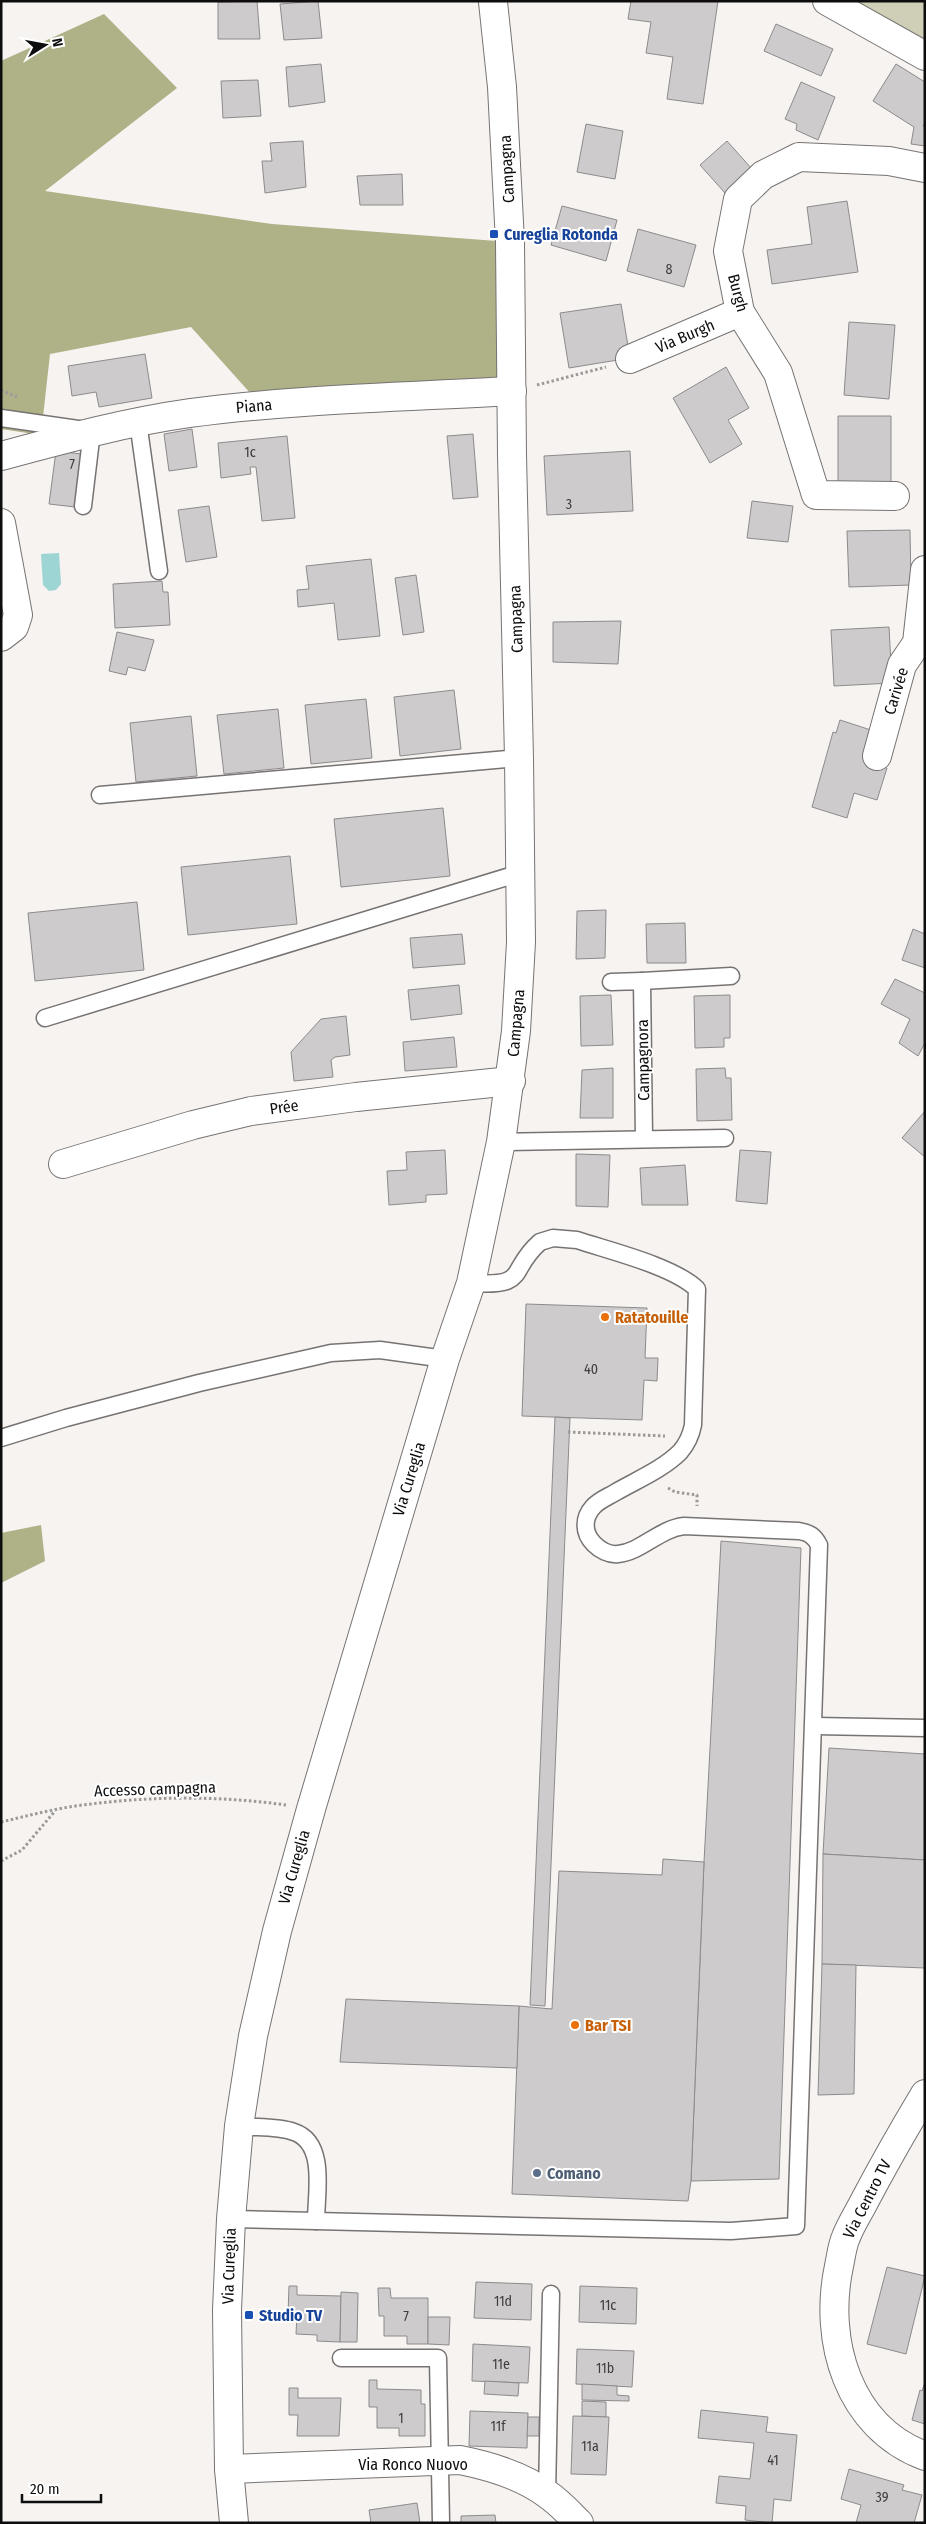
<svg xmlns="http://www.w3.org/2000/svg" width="926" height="2524" font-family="'Fira Sans Condensed',sans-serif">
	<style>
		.green { fill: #cecfb6 }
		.forest { fill: #afb187 }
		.water { fill: #9dd4d4 }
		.building { fill: #cecbcc; stroke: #8d8a8c }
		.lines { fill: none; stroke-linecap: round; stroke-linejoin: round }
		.service-casing { stroke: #767372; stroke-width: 19 }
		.minor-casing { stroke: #767372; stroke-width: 30 }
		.tertiary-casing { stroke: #767372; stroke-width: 30 }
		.path { stroke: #9c9a99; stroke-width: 3; stroke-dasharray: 2.5 2.5; stroke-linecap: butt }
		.service { stroke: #fff; stroke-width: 16 }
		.minor { stroke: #fff; stroke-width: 28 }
		.tertiary { stroke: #fff; stroke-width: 28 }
		.transit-dot { fill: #1a4fb4; stroke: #fff; stroke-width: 2 }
		.food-dot { fill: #e8710a; stroke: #fff; stroke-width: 2 }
		.service-dot { fill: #5c6f8a; stroke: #fff; stroke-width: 2 }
		.labels { text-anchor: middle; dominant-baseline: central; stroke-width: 4; stroke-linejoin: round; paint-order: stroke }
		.number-label { font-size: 14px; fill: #3e3c3d }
		.street-label { font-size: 16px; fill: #0e0d0d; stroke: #fff }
		.transit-label { font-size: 16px; font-weight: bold; fill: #164399; stroke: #fff; text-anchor: start }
		.food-label { font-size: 16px; font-weight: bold; fill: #c56008; stroke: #fff; text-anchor: start }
		.service-label { font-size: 16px; font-weight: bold; fill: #4e5e75; stroke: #fff; text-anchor: start }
	</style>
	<rect width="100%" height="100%" fill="#f6f3f1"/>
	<!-- green -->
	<polygon class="green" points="827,1 925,1 925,56"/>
	<!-- forest -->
	<g class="forest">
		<polygon points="104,14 177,88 45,191 272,224 510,242 512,391 261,405 191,327 50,354 41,435 1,429 1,61"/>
		<polygon points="41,1525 45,1561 1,1583 1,1533"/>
	</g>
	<!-- water -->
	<polygon class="water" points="59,553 61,584 56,590 49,591 43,585 41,554"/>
	<!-- building -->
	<g class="building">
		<polygon points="257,1 260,39 218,39 218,2"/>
		<polygon points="318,1 322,38 284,40 280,4"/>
		<polygon points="631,1 718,1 703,104 667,99 673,57 646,53 651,22 628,19"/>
		<polygon points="776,24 833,49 821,76 764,51"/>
		<polygon points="321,64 325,102 289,107 286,67"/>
		<polygon points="896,64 925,82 925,123 923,126 925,127 925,146 911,144 914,127 873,101"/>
		<polygon points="258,80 261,116 223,118 221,81"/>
		<polygon points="801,82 835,97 818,140 796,130 797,124 785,119"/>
		<polygon points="586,124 623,131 615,179 577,172"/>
		<polygon points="303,141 306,187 265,193 262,161 272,161 270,143"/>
		<polygon points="727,141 752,169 725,193 700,165"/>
		<polygon points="402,174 403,205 360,205 357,176"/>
		<polygon points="847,201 858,272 772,284 767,250 812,244 807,207"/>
		<polygon points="562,206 617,220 606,261 551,245"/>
		<polygon points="638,229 696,245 684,287 627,271"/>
		<polygon points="621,304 630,358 569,368 560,313"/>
		<polygon points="849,322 895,325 889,399 844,395"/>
		<polygon points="145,354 152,398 99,407 96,392 72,396 68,366"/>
		<polygon points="726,367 749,408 728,420 742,444 710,463 673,398"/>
		<polygon points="838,416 891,416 891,494 838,495"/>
		<polygon points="192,429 197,467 169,471 164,434"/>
		<polygon points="473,434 478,497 453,499 447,436"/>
		<polygon points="287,436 295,518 262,521 256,467 250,467 251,474 221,478 218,443"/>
		<polygon points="56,451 82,454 75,507 49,504"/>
		<polygon points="630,451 633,511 547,515 544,456"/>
		<polygon points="752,501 793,506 788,542 747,538"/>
		<polygon points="209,506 217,557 186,562 178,510"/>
		<polygon points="910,530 911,585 849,587 847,531"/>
		<polygon points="371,559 380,636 338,640 334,603 298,607 297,590 309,589 306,566"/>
		<polygon points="416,575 424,632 403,635 395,578"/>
		<polygon points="162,581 163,592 168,592 170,625 115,628 113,584"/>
		<polygon points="621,621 618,664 553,662 553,622"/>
		<polygon points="889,627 892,683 834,686 831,630"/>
		<polygon points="117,632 154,640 145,671 128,667 126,675 109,671"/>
		<polygon points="454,690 461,749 400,756 394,697"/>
		<polygon points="366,699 372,758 311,764 305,705"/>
		<polygon points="278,709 284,768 224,774 217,715"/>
		<polygon points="191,716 197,776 136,782 130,723"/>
		<polygon points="840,720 874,731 865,761 887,768 877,800 854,793 847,818 812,807 833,732 836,733"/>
		<polygon points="443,808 450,876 341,887 334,819"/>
		<polygon points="290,856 297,924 188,935 181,867"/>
		<polygon points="137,902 144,970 35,981 28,913"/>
		<polygon points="606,910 605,958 576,959 577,911"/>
		<polygon points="685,923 686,963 647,963 646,924"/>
		<polygon points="913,929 925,934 925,968 902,960"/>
		<polygon points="462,934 465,964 413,968 410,938"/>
		<polygon points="895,979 925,993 925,1043 918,1056 899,1043 910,1019 881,1004"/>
		<polygon points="459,985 462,1014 411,1020 408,990"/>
		<polygon points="611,995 613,1045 581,1046 580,996"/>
		<polygon points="730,995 730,1038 724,1038 724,1047 695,1048 694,996"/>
		<polygon points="346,1016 350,1055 335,1057 331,1060 333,1077 294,1081 291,1052 321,1019"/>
		<polygon points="454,1037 457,1067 405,1071 403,1042"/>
		<polygon points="613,1068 613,1118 580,1118 582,1070"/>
		<polygon points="725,1068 726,1078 731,1078 732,1120 697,1121 696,1069"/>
		<polygon points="925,1111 925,1157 902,1138"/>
		<polygon points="445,1150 447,1194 426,1195 426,1202 389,1205 387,1171 407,1170 406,1152"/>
		<polygon points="740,1150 771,1152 767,1204 736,1201"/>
		<polygon points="576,1154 610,1155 608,1207 576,1206"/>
		<polygon points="685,1165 688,1205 642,1205 640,1168"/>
		<polygon points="526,1304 647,1308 645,1358 658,1358 657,1381 644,1380 642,1420 522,1416"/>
		<polygon points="555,1417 570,1418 545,2006 530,2005"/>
		<polygon points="721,1541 801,1548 779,2179 691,2181 704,1862"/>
		<polygon points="829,1748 925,1754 925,1860 823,1854"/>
		<polygon points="823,1854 925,1860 925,1968 822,1964"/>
		<polygon points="663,1859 704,1862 691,2181 688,2201 512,2194 519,2006 552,2009 559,1871 662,1875"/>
		<polygon points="822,1964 856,1965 854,2094 818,2095"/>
		<polygon points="346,1999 519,2006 517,2068 340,2062"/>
		<polygon points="887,2267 925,2276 906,2354 867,2344"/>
		<polygon points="476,2282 532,2284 531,2320 474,2318"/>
		<polygon points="289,2286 297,2286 297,2295 341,2296 340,2342 317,2341 317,2335 296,2334 297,2314 288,2314"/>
		<polygon points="580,2286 637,2288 636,2324 579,2322"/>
		<polygon points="378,2288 390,2288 391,2298 428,2298 428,2344 407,2344 407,2336 384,2336 384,2316 379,2316"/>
		<polygon points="341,2292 358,2293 357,2342 340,2342"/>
		<polygon points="428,2317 450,2317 449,2345 428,2344"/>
		<polygon points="473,2344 530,2347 528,2383 472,2381"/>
		<polygon points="577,2349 634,2351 632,2387 576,2384"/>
		<polygon points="369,2380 377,2380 377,2389 421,2390 421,2404 425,2404 425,2436 399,2436 399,2428 377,2428 377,2407 369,2407"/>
		<polygon points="485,2381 519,2383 518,2396 484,2394"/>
		<polygon points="925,2382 925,2424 912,2420 920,2390 922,2391"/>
		<polygon points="582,2384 617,2386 617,2395 629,2396 629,2401 582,2400"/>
		<polygon points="289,2388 298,2388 298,2398 341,2398 339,2436 297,2436 298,2415 289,2415"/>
		<polygon points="582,2401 606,2402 606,2417 582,2416"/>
		<polygon points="701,2410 768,2417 766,2432 797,2435 791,2501 774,2499 772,2523 745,2520 746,2506 716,2503 719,2476 750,2479 754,2443 698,2438"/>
		<polygon points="470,2411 528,2413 527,2448 469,2446"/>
		<polygon points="573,2416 609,2417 606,2475 571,2474"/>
		<polygon points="528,2417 539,2417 539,2436 527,2436"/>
		<polygon points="849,2469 904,2485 902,2490 922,2495 914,2523 856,2523 861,2505 841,2499"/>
		<polygon points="417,2503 420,2523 371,2523 369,2510"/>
		<polygon points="495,2515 496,2523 461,2523 461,2516"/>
	</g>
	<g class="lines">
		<!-- service casing -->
		<g class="service-casing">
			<g id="service">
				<polyline points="1,418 92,431 83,506"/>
				<polyline points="138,422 159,571"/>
				<polyline points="100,795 519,758"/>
				<polyline points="642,981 731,976"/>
				<polyline points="611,982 642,981 644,1138"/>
				<polyline points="45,1018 520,873"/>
				<polyline points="501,1142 725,1138"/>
				<polyline points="1,1438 66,1418 199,1383 331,1353 380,1350 445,1359"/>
				<polyline points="815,1726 925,1728"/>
				<path d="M239 2126C256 2128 277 2126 294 2132 327 2143 316 2194 316 2221"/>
				<path d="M231 2219 731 2231 796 2226 819 1545C814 1536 810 1533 799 1531L684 1526C659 1529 641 1552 618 1554 609 1555 600 1550 594 1544 583 1533 583 1518 593 1507 599 1500 608 1497 616 1492 637 1480 663 1469 680 1452 687 1444 691 1435 693 1425L697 1289C673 1266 610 1251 577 1240L553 1238 540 1242C507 1271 530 1287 471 1283"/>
				<polyline points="341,2358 438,2358 441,2523"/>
				<polyline points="547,2494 551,2294"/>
			</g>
		</g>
		<!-- minor casing -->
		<g class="minor-casing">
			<g id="minor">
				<polyline points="630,359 740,312"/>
				<path d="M1 456C64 439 126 422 190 413 297 399 405 397 512 391"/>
				<polyline points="895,496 816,495 778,373 740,312 728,251 738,199 763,175 799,157 889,161 925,168"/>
				<polyline points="1,523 18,615 14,627 1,637"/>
				<polyline points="877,756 902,665 917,643 925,570"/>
				<polyline points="63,1164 193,1125 251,1111 356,1097 511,1081"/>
				<path d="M925 2094C904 2129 884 2164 865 2200 859 2212 851 2224 846 2237 842 2246 841 2257 839 2266 823 2341 848 2427 925 2456"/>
				<path d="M229 2469 460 2460C490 2466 523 2476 547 2494 559 2502 569 2513 579 2523"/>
			</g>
		</g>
		<!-- tertiary casing -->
		<g class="tertiary-casing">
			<g id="tertiary">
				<polyline points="827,1 925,56"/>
				<polyline points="234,2523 229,2469 227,2310 231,2219 239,2126 253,2036 277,1931 311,1809 445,1359 471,1283 501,1142 516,1031 521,942 519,758 512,455 510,242 502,87 493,2"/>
			</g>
		</g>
		<!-- path -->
		<g class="path">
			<polyline points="537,385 606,367"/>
			<polyline points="1,390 17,397"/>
			<polyline points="568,1432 665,1436"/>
			<polyline points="668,1488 675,1492 697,1495 697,1506"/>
			<path d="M1 1822C31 1815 61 1807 91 1804 155 1796 222 1796 286 1805"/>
			<polyline points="1,1861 22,1850 55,1811"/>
		</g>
		<!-- service -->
		<use href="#service" class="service"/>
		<!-- minor -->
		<use href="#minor" class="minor"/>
		<!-- tertiary -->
		<use href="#tertiary" class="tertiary"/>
	</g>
	<!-- markers -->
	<g class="transit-dot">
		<rect x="489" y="229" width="10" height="10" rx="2.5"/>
		<rect x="244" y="2310" width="10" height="10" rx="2.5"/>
	</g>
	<g class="food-dot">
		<circle cx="605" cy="1317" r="5"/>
		<circle cx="575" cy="2025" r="5"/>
	</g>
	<circle class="service-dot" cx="537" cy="2173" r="5"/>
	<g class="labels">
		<!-- number labels -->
		<g class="number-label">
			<text x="669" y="269">8</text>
			<text x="250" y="452">1c</text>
			<text x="72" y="464">7</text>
			<text x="569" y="504">3</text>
			<text x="591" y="1369">40</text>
			<text x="503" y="2301">11d</text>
			<text x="608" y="2305">11c</text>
			<text x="406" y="2316">7</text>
			<text x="501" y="2364">11e</text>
			<text x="605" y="2368">11b</text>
			<text x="401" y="2418">1</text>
			<text x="498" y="2426">11f</text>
			<text x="590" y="2446">11a</text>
			<text x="773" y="2460">41</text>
			<text x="882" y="2497">39</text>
		</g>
		<!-- street labels -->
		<g class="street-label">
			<text transform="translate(507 169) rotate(-93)">Campagna</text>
			<text transform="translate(738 293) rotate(75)">Burgh</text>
			<text transform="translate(685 336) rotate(-23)">Via Burgh</text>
			<text transform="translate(254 406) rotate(-5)">Piana</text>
			<text transform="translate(516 619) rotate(-92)">Campagna</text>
			<text transform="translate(896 691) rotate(-73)">Carivée</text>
			<text transform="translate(516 1023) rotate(-85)">Campagna</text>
			<text transform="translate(643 1060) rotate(-91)">Campagnora</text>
			<text transform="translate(284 1107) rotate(-8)">Prée</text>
			<text transform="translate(409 1479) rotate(-73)">Via Cureglia</text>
			<text transform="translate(155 1789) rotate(-2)">Accesso campagna</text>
			<text transform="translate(294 1867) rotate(-74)">Via Cureglia</text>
			<text transform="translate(867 2199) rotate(-63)">Via Centro TV</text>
			<text transform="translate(229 2266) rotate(-88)">Via Cureglia</text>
			<text x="413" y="2464">Via Ronco Nuovo</text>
		</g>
		<!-- transit labels -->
		<g class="transit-label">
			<text x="504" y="234">Cureglia Rotonda</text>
			<text x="259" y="2315">Studio TV</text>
		</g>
		<!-- food labels -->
		<g class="food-label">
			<text x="615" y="1317">Ratatouille</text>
			<text x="585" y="2025">Bar TSI</text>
		</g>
		<!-- service labels -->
		<g class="service-label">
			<text x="547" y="2173">Comano</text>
		</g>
	</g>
	<!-- border -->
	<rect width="926" height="2524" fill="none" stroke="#0e0d0d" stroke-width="5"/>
	<!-- north arrow -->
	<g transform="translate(45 45) rotate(79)" stroke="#ffffff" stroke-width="4" paint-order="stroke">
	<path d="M0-4L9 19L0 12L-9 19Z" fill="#0e0d0d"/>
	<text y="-8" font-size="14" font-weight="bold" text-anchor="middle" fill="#0e0d0d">N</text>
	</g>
	<!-- scale -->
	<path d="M22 2494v8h79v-8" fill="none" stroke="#0e0d0d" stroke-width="2.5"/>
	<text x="30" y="2494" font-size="15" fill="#0e0d0d" stroke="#ffffff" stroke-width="4" paint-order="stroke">20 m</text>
</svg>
